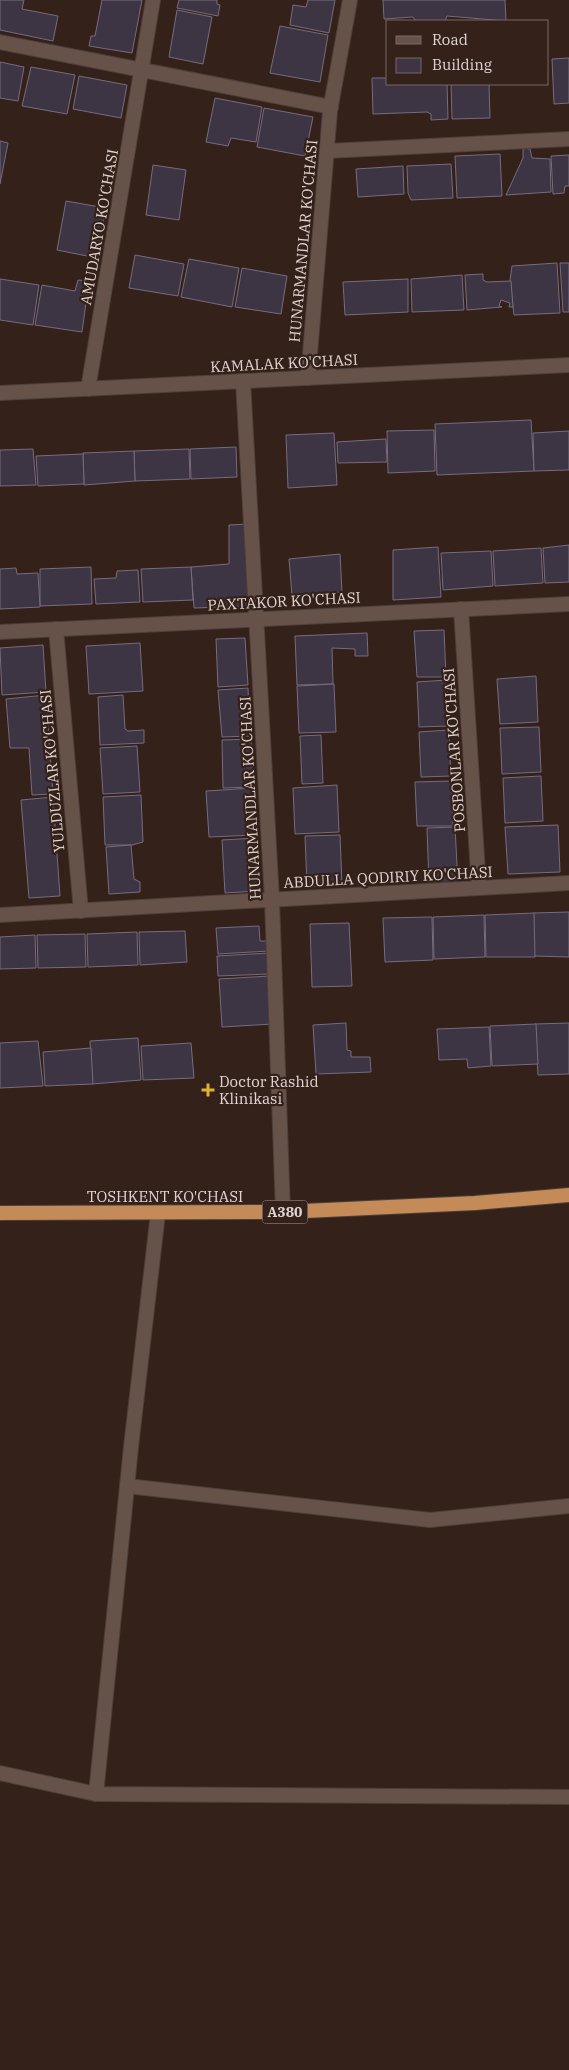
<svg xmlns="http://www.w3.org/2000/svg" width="569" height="2070" font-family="'IBM Plex Serif',serif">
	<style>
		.building { fill: #3d3444; stroke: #766c7e }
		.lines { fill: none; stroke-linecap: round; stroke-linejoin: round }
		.minor-casing { stroke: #4e3f3a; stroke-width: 16 }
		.trunk-casing { stroke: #4e3f3a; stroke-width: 16 }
		.minor { stroke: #67524a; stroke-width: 14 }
		.trunk { stroke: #c48a58; stroke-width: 14 }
		.poi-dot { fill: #deb133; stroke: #33211a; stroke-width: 2 }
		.labels { text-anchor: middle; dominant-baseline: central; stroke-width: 4.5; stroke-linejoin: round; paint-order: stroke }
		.shield { fill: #33211a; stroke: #ad9e99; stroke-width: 1 }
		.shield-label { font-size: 14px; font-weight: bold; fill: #e1d4d0 }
		.street-label { font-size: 15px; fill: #e1d4d0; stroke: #33211a }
		.poi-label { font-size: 15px; fill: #e1d4d0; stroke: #33211a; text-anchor: start }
	</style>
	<rect width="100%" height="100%" fill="#33211a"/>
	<!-- building -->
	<g class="building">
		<polygon points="0,0 24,0 22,9 58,16 53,41 0,30"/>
		<polygon points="102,0 142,0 132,53 89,46 91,36 95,36"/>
		<polygon points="179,0 217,0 217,4 220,5 218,16 177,8"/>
		<polygon points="308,0 335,0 329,33 290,25 293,5 306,7"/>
		<polygon points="383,0 505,0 506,21 447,16 445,21 416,21 413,17 384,19"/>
		<polygon points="177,10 212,17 203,64 169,57"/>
		<polygon points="280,26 328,35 320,82 270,73"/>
		<polygon points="569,58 569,103 554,104 552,59"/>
		<polygon points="0,62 24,67 18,101 0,98"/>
		<polygon points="31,67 75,75 67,114 22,106"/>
		<polygon points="79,76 127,85 121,118 73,109"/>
		<polygon points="372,78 388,78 388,84 447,84 448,119 431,120 431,114 427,112 373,114"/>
		<polygon points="451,84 489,84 490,118 452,119"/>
		<polygon points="215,98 262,107 256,142 231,138 228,146 206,142"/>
		<polygon points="264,108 313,117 305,156 257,147"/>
		<polygon points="0,141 8,143 0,184"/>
		<polygon points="523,148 530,149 532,158 550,159 551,192 506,195 523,158"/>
		<polygon points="500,154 502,196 457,198 455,156"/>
		<polygon points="569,155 569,186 565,186 564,193 553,194 551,156"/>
		<polygon points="451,164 453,198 411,200 408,193 407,166"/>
		<polygon points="153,165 186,170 179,220 146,215"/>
		<polygon points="403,166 404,194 358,197 356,169"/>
		<polygon points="66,201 106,208 97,258 57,250"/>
		<polygon points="135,255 184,264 178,296 129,288"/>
		<polygon points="189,259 239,268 232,307 181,297"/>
		<polygon points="557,263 560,313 514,315 510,280 512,266"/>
		<polygon points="560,263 569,263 569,312 563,312"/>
		<polygon points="242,268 287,276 281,314 235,307"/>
		<polygon points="483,274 483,280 487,282 511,281 513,307 509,307 510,303 501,300 499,306 502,307 467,310 465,275"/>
		<polygon points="462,275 464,310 412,312 411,279"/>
		<polygon points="0,279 39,285 33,325 0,320"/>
		<polygon points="408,279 408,312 345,315 343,282"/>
		<polygon points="78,280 89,281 82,332 35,325 42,285 75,291"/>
		<polygon points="531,420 534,471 437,475 435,424"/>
		<polygon points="434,430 435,471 388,473 387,431"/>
		<polygon points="569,431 569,470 534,471 533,433"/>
		<polygon points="334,433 337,485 288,488 286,435"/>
		<polygon points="386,439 387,462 338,463 337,442"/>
		<polygon points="236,447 237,477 191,479 190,449"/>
		<polygon points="33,449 36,485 0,486 0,450"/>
		<polygon points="189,449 190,479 135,481 134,451"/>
		<polygon points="134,451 135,481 84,485 83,453"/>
		<polygon points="83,454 84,484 38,486 36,456"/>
		<polygon points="248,524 252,606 194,608 191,567 229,564 229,525"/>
		<polygon points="569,545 569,582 545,583 543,548"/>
		<polygon points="438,547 441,597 393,600 393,550"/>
		<polygon points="541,548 543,583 495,586 493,551"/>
		<polygon points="491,551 493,586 443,590 441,553"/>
		<polygon points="340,554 342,592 292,596 289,559"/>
		<polygon points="91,567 92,604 40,606 40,569"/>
		<polygon points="191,567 193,600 143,602 141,569"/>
		<polygon points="16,568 17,574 38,573 40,607 0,609 0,569"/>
		<polygon points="138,570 140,602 96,604 94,579 116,578 117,571"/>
		<polygon points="444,630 446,677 417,677 414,631"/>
		<polygon points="367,633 368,656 355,656 355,649 332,648 333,684 297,685 295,636"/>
		<polygon points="245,638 248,685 218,687 216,639"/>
		<polygon points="140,643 143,691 89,694 86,646"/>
		<polygon points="43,645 46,692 2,695 0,648"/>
		<polygon points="536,676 538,722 500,724 497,679"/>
		<polygon points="447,680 449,726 419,727 417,682"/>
		<polygon points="334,684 336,732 299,733 297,686"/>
		<polygon points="248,688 250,736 222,737 218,690"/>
		<polygon points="46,695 53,794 32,795 29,748 10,748 6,699"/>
		<polygon points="123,695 125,729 128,731 144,730 144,743 100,745 98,697"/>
		<polygon points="539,727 541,772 502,774 500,728"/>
		<polygon points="449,730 451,776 421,777 419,732"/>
		<polygon points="321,735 323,783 302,784 300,736"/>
		<polygon points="251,739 253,787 223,788 222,740"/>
		<polygon points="137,746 140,792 103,794 100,748"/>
		<polygon points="541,776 543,821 505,823 503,778"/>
		<polygon points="451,781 453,826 417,826 415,782"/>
		<polygon points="337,785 339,832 295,834 293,788"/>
		<polygon points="252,788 256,835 209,837 206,791"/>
		<polygon points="141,795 143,842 132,845 105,845 103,797"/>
		<polygon points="53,797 60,896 29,898 21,800"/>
		<polygon points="558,825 560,872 508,874 505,827"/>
		<polygon points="455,827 458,884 429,885 427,828"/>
		<polygon points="340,835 342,885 307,887 305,836"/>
		<polygon points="256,838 258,891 225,893 222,840"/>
		<polygon points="131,845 134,879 140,882 140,892 109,894 106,847"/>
		<polygon points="569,912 569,957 534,956 533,913"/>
		<polygon points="534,913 535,957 486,957 485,915"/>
		<polygon points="484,915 485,957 434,959 433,917"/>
		<polygon points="432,917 433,960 385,962 383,918"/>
		<polygon points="349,923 352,986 312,987 310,924"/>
		<polygon points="259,926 260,941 268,941 269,951 218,954 216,928"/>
		<polygon points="185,931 187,962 140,965 139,932"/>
		<polygon points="137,932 138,965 88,967 87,934"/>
		<polygon points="85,934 86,967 38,968 37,935"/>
		<polygon points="35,935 36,968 0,969 0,937"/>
		<polygon points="269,953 270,974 218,976 217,956"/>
		<polygon points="270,976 273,1024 222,1027 219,979"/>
		<polygon points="346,1023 347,1050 351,1051 351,1057 370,1057 371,1072 316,1074 313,1025"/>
		<polygon points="569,1023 569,1074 538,1075 535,1024"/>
		<polygon points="536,1024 538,1064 492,1066 490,1026"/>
		<polygon points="489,1027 491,1066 468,1068 467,1059 439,1060 437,1029"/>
		<polygon points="138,1038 141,1080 92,1084 90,1041"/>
		<polygon points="38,1041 43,1086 0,1088 0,1043"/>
		<polygon points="191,1043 194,1078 143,1080 141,1046"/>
		<polygon points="91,1048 93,1084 45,1086 43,1052"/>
	</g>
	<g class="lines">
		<!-- minor casing -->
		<g class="minor-casing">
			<g id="minor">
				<polyline points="0,42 331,107"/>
				<polyline points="327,151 569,139"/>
				<polyline points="308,378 330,111 350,0"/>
				<polyline points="243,381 272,900 283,1212"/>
				<polyline points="88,389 153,0"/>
				<polyline points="0,393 569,365"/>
				<polyline points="461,609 479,888"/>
				<polyline points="56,629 81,911"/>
				<polyline points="0,632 569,604"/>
				<polyline points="0,915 569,883"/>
				<polyline points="127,1486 430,1520 569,1506"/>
				<polyline points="0,1773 96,1794 569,1797"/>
				<polyline points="96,1794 131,1447 158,1213"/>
			</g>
		</g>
		<!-- trunk casing -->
		<g class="trunk-casing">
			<polyline id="trunk" points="0,1213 283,1212 475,1203 569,1195"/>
		</g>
		<!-- minor -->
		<use href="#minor" class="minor"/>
		<!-- trunk -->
		<use href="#trunk" class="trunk"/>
	</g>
	<!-- markers -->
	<path class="poi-dot" d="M205.5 1082.5h5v5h5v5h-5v5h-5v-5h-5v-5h5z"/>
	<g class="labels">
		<!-- shield labels -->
		<rect class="shield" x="262.5" y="1200.5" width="45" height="23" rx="4"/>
		<g class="shield-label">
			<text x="285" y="1212">A380</text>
		</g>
		<!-- street labels -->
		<g class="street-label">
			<text transform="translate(99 227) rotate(-80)">AMUDARYO KO'CHASI</text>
			<text transform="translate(303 241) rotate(-85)">HUNARMANDLAR KO'CHASI</text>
			<text transform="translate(284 363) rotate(-3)">KAMALAK KO'CHASI</text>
			<text transform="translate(284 601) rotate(-3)">PAXTAKOR KO'CHASI</text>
			<text transform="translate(454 750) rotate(-94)">POSBONLAR KO'CHASI</text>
			<text transform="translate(52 771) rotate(-95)">YULDUZLAR KO'CHASI</text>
			<text transform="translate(250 798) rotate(-93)">HUNARMANDLAR KO'CHASI</text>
			<text transform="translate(388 877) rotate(-3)">ABDULLA QODIRIY KO'CHASI</text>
			<text x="165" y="1196">TOSHKENT KO'CHASI</text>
		</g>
		<!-- poi labels -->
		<g class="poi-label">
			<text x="219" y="1081">Doctor Rashid<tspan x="219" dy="17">Klinikasi</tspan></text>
		</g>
	</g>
	<!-- legend -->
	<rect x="386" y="20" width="162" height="65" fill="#33211a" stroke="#796963"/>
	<rect x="396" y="36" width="25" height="8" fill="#67524a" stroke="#796963"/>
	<text x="432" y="45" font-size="15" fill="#e1d4d0">Road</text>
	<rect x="396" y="58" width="25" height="15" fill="#3d3444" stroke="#796963"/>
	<text x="432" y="70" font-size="15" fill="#e1d4d0">Building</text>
</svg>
